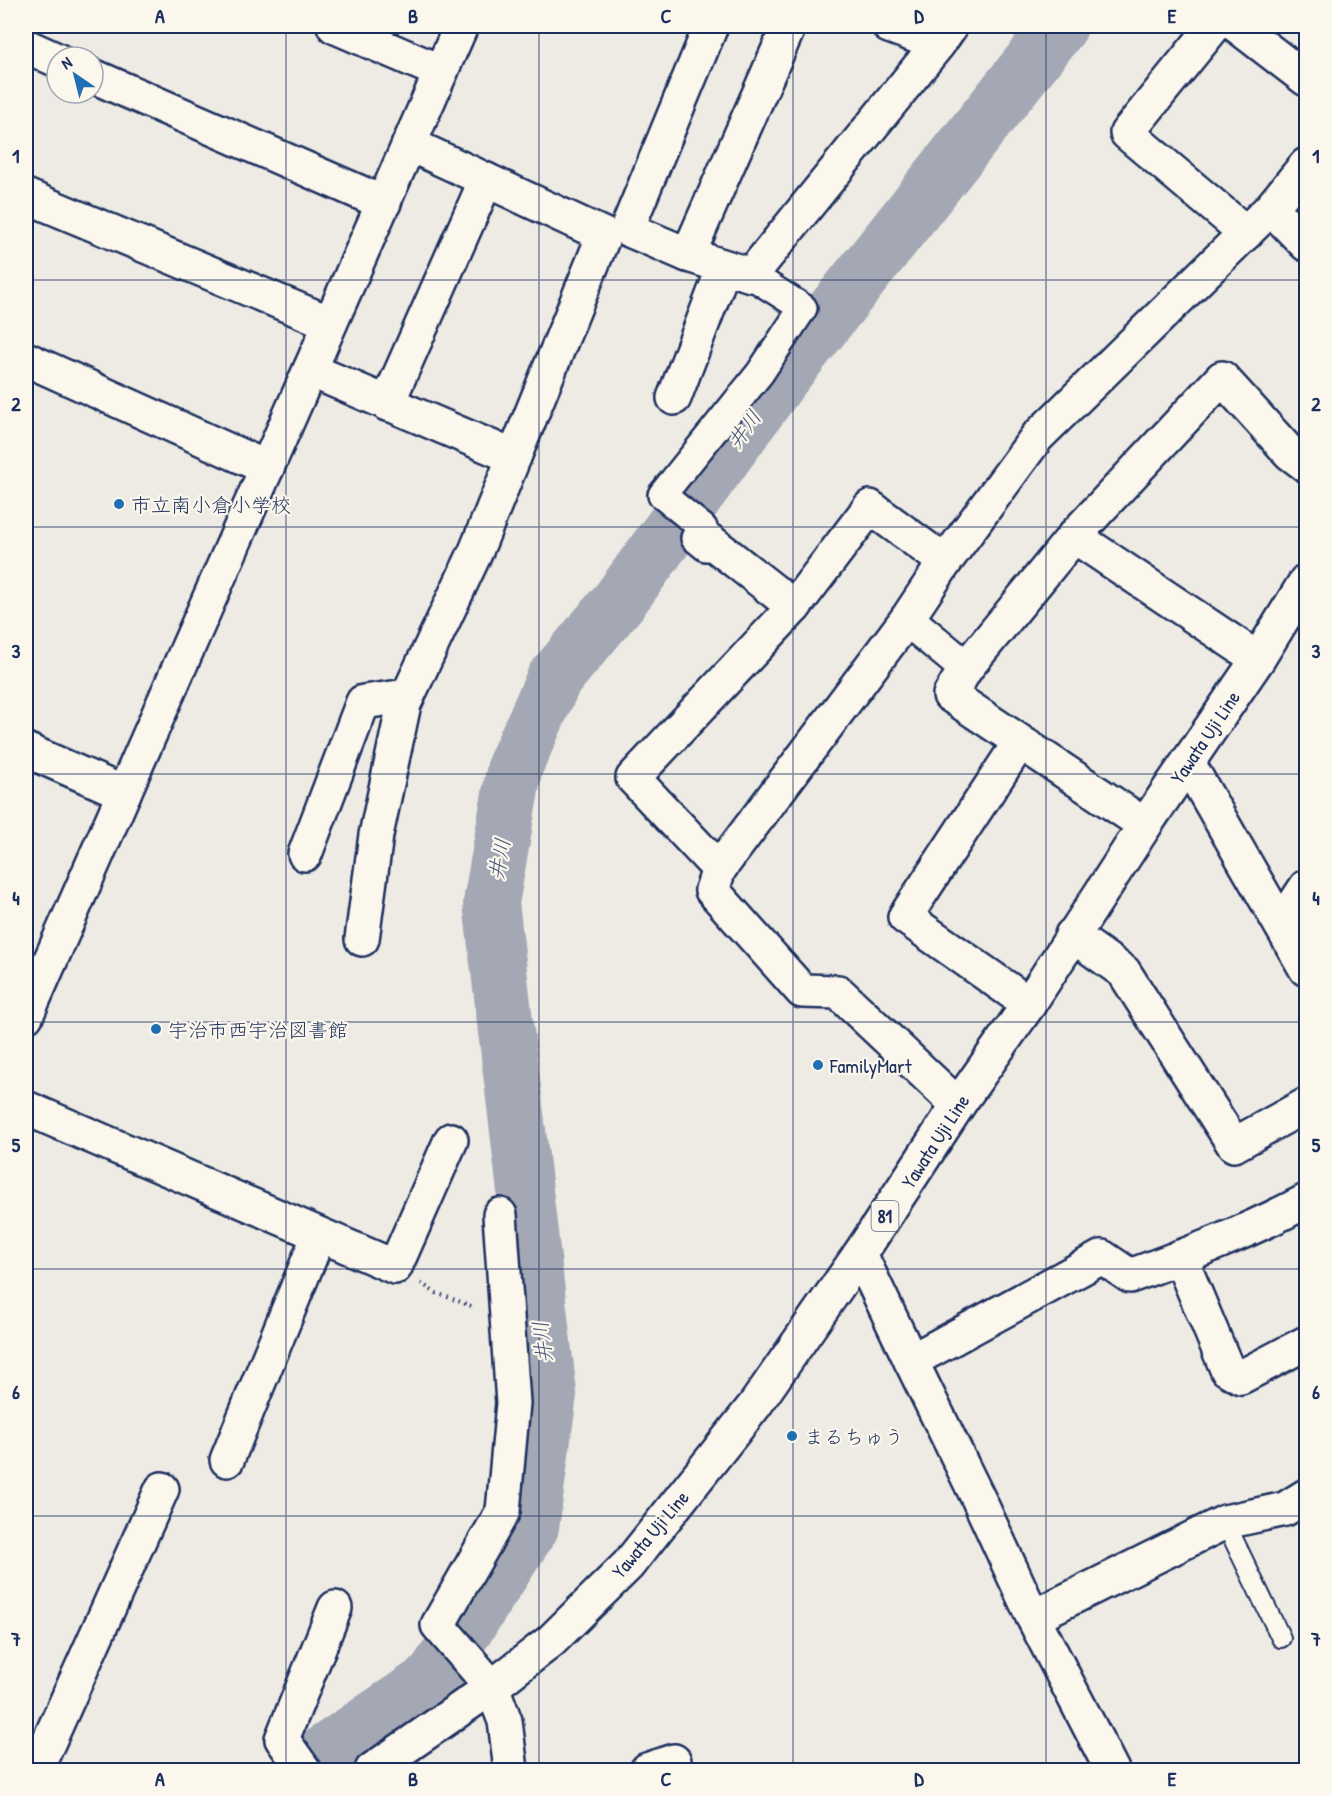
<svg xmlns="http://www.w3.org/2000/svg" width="1332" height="1796" font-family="'Patrick Hand','Klee One',sans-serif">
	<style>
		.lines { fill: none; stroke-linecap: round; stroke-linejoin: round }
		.river { stroke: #a3a8b4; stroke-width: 56 }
		.service-casing { stroke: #1b2f5e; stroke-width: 22 }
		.pedestrian-casing { stroke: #1b2f5e; stroke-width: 32 }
		.minor-casing { stroke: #1b2f5e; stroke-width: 38 }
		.tertiary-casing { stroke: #1b2f5e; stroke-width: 38 }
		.primary-casing { stroke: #1b2f5e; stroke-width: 38 }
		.path { stroke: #1b2f5e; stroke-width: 4; stroke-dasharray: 1.5 4.5; stroke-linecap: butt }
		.service { stroke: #fbf7ec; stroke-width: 18 }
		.pedestrian { stroke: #fbf7ec; stroke-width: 27 }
		.minor { stroke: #fbf7ec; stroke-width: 33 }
		.tertiary { stroke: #fbf7ec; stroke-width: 33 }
		.primary { stroke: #fbf7ec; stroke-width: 33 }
		.grid { fill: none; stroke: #1b2f5e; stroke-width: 1.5; stroke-opacity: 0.55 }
		.poi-dot { fill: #1f6fb2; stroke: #fbf7ec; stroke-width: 2 }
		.labels { text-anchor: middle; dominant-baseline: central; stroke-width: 4.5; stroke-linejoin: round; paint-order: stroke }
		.shield { fill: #fbf7ec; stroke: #5e6b89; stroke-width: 1.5 }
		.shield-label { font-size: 18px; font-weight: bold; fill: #1b2f5e }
		.poi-label { font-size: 20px; fill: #1b2f5e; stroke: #fbf7ec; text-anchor: start }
		.street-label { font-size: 20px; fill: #1b2f5e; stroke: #fbf7ec }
		.water-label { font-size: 21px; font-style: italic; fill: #445378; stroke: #fbf7ec }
		.neatline { fill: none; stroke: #1b2f5e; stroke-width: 2 }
		.grid-label { font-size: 20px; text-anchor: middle; font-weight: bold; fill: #1b2f5e }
	</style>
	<rect width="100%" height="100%" fill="#eeebe4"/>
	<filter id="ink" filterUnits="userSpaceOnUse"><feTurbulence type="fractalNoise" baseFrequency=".0167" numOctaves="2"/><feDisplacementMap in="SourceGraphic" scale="12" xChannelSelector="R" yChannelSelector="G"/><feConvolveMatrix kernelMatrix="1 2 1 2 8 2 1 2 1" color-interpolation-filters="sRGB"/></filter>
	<g filter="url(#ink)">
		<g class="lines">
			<!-- river -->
			<polyline class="river" points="299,1770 433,1679 531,1527 549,1394 491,903 515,766 554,679 620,600 780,379 1060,26"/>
			<!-- service casing -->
			<g class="service-casing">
				<polyline id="service" points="1225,1522 1281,1638"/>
			</g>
			<!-- pedestrian casing -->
			<g class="pedestrian-casing">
				<polyline id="pedestrian" points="710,542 706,547 695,538 703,528 662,495 760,373 803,308 751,275"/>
			</g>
			<!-- minor casing -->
			<g class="minor-casing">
				<g id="minor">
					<polyline points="334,26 441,72"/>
					<polyline points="711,26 627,229 688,255 751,275 938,44"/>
					<polyline points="889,26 938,44 950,27"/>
					<polyline points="1214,26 1127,133 1246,233"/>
					<polyline points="1237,26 1306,79"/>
					<polyline points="26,46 57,60"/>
					<polyline points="93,76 384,203"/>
					<polyline points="409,144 604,235 514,457"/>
					<polyline points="26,196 330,323"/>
					<polyline points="1271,208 1306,165"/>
					<polyline points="688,255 789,26"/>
					<polyline points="26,359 267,468"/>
					<polyline points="310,370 514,457 476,551 404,704 376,835 362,939"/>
					<polyline points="674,398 724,267"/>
					<polyline points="387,404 486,180"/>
					<polyline points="1074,536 1258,659"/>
					<polyline points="710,541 794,607"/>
					<polyline points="907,619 966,668 950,695 1145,825"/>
					<polyline points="966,668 1074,536 1222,378 1290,453 1306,465"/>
					<polyline points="1020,742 905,917 1029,1004"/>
					<polyline points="26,750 124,793"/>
					<polyline points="1188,763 1306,969"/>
					<polyline points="305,854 363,702 407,696"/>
					<polyline points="719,869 633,778 794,607 870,507 945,562"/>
					<polyline points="1281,925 1306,887"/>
					<polyline points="1072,935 1124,972 1234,1145 1306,1105"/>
					<polyline points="958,1105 838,992 802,991 712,890 719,869 907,619 945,562 1037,437 1271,208 1306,244"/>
					<polyline points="26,1108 395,1267 451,1140"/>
					<polyline points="500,1215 513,1403 503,1511 438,1625 492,1687 505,1721 511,1770"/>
					<polyline points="860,1254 911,1361 979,1500 1033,1617 1112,1770"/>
					<polyline points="1180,1257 1227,1369 1241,1377 1306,1343"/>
					<path d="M911 1361 1102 1257 1130 1276C1190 1254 1250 1231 1306 1201"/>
					<polyline points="227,1460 319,1235"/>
					<polyline points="1033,1617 1225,1522 1285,1509 1306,1496"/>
					<polyline points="36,1770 162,1489"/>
					<polyline points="304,1770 282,1739 335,1608"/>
					<polyline points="647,1770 674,1761"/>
				</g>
			</g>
			<!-- tertiary casing -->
			<g class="tertiary-casing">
				<polyline id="tertiary" points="26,1016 461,26"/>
			</g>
			<!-- primary casing -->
			<g class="primary-casing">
				<polyline id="primary" points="372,1770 492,1687 551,1641 628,1565 755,1405 860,1254 958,1105 1029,1004 1145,825 1258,659 1306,581"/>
			</g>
			<!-- path -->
			<polyline class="path" points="421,1283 434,1292 474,1307"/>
			<!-- service -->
			<use href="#service" class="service"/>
			<!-- pedestrian -->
			<use href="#pedestrian" class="pedestrian"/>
			<!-- minor -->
			<use href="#minor" class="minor"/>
			<!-- tertiary -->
			<use href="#tertiary" class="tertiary"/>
			<!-- primary -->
			<use href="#primary" class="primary"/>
		</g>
	</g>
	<!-- grid -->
	<path class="grid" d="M286 26V1770M539 26V1770M793 26V1770M1046 26V1770M26 280H1306M26 527H1306M26 774H1306M26 1022H1306M26 1269H1306M26 1516H1306"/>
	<!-- markers -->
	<g class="poi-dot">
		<circle cx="119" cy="504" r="6"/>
		<circle cx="156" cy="1029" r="6"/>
		<circle cx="818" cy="1065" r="6"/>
		<circle cx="792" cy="1436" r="6"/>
	</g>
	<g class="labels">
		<!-- shield labels -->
		<rect class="shield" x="871.5" y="1201" width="27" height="30" rx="4.5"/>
		<g class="shield-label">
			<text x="885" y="1216">81</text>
		</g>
		<!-- poi labels -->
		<g class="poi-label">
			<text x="131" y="504">市立南小倉小学校</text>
			<text x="168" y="1029">宇治市西宇治図書館</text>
			<text x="830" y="1065">FamilyMart</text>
			<text x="804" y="1436">まるちゅう</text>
		</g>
		<!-- street labels -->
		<g class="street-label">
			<text transform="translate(1205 737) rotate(-56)">Yawata Uji Line</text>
			<text transform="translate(935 1141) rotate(-57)">Yawata Uji Line</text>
			<text transform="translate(650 1534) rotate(-50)">Yawata Uji Line</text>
		</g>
		<!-- water labels -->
		<g class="water-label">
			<text transform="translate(744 429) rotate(-54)">井川</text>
			<text transform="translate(499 859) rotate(-80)">井川</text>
			<text transform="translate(542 1342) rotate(-97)">井川</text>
		</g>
	</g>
	<!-- margin -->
	<rect width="1332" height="1796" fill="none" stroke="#fbf7ec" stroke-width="66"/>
	<!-- north arrow -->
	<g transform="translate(75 75) rotate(325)"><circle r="28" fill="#fbf7ec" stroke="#a1a7b3" stroke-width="1.5"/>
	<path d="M0-4.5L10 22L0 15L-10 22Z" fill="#1f6fb2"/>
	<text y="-9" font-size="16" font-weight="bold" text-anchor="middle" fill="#1b2f5e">N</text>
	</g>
	<rect x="33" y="33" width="1266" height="1730" class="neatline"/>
	<g class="grid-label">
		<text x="160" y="23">A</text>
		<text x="413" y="23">B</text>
		<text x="666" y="23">C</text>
		<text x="919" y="23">D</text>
		<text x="1172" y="23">E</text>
		<text x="16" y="163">1</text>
		<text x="1316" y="163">1</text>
		<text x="16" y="411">2</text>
		<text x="1316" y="411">2</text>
		<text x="16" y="658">3</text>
		<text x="1316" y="658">3</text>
		<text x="16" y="905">4</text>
		<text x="1316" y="905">4</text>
		<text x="16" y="1152">5</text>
		<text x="1316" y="1152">5</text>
		<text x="16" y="1399">6</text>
		<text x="1316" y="1399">6</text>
		<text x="16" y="1646">7</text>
		<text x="1316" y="1646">7</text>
		<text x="160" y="1786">A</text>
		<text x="413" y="1786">B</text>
		<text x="666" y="1786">C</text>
		<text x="919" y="1786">D</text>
		<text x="1172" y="1786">E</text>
	</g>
</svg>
